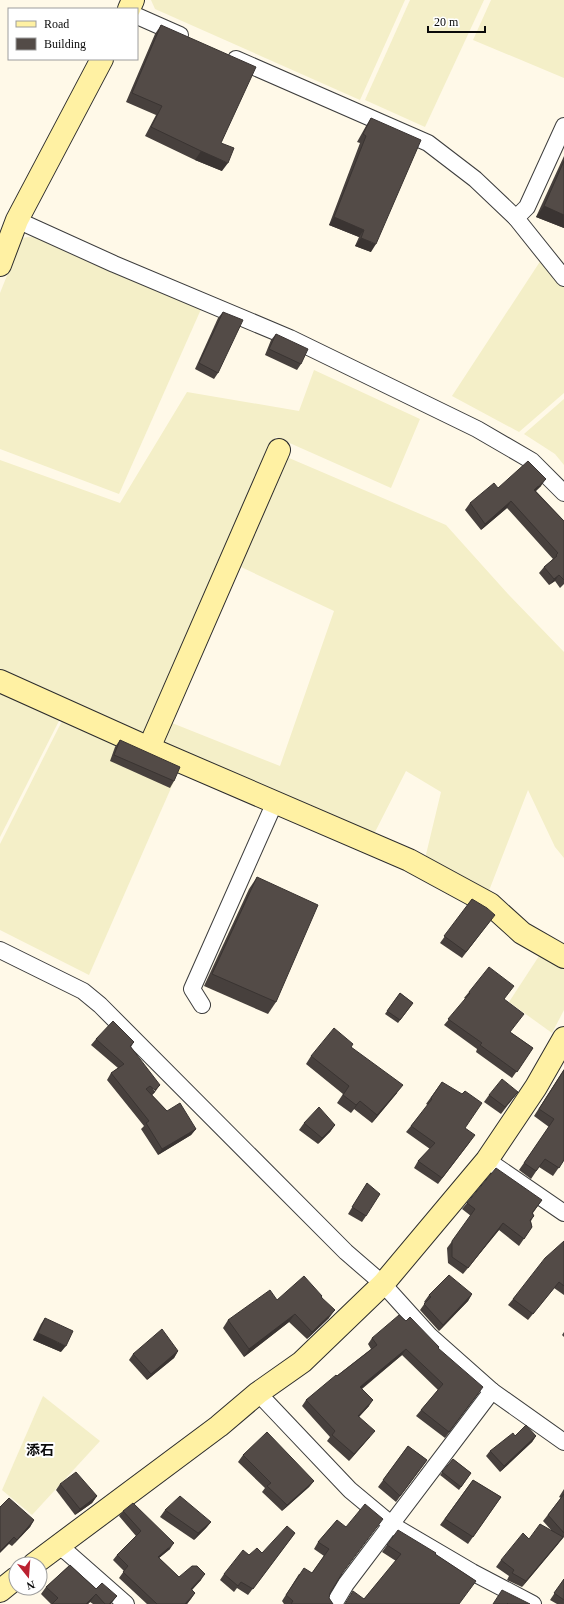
<svg xmlns="http://www.w3.org/2000/svg" width="564" height="1604" font-family="'Times New Roman','Noto Sans JP',serif">
	<style>
		.farmland { fill: #f4efc8 }
		.lines { fill: none; stroke-linecap: round; stroke-linejoin: round }
		.street-casing { stroke: #3d3d3d; stroke-width: 18 }
		.secondary-casing { stroke: #2c2c2c; stroke-width: 24 }
		.street { stroke: #fff; stroke-width: 16 }
		.secondary { stroke: #fff1a3; stroke-width: 22 }
		.wall { fill: #47403d }
		.shaded-wall { fill: #3a3432 }
		.building { fill: #534b47; stroke: #3a3432 }
		.labels { text-anchor: middle; dominant-baseline: central; stroke-width: 4; stroke-linejoin: round; paint-order: stroke }
		.quarter-label { font-size: 14px; font-weight: bold; fill: #0a0a0a; stroke: #fff }
	</style>
	<rect width="100%" height="100%" fill="#fff9e8"/>
	<!-- farmland -->
	<g class="farmland">
		<polygon points="151,0 405,0 360,100 155,9"/>
		<polygon points="410,0 484,0 425,127 365,100"/>
		<polygon points="491,0 564,0 564,78 473,40"/>
		<polygon points="36,236 202,307 119,494 0,449 0,293 22,238"/>
		<polygon points="541,260 564,287 564,393 519,432 452,396"/>
		<polygon points="314,370 420,419 391,488 276,437 143,739 0,674 0,460 120,503 187,392 299,411"/>
		<polygon points="564,399 564,465 555,454 524,434"/>
		<polygon points="282,455 446,525 508,594 564,652 564,858 555,847 528,790 485,901 423,867 441,792 406,771 373,836 157,749 172,723 280,766 334,611 241,567"/>
		<polygon points="0,690 61,717 0,837"/>
		<polygon points="63,719 178,772 89,975 0,930 0,844"/>
		<polygon points="541,953 564,968 564,1010 552,1033 509,1002"/>
		<polygon points="43,1396 100,1441 32,1515 2,1490"/>
	</g>
	<g class="lines">
		<!-- street casing -->
		<g class="street-casing">
			<g id="street">
				<polyline points="137,16 180,35"/>
				<polyline points="236,59 428,143 475,179 516,218 564,278"/>
				<polyline points="516,218 527,207 564,126"/>
				<polyline points="17,220 114,264 290,338 477,429 532,461 564,493"/>
				<polyline points="0,950 83,991 100,1005 346,1252 383,1284 430,1336 492,1391 564,1442"/>
				<polyline points="202,1005 192,989 275,802"/>
				<polyline points="487,1160 564,1213"/>
				<polyline points="258,1393 350,1490 392,1525 472,1572 533,1604"/>
				<polyline points="58,1546 68,1553 126,1604"/>
				<polyline points="334,1604 346,1584 492,1391"/>
			</g>
		</g>
		<!-- secondary casing -->
		<g class="secondary-casing">
			<g id="secondary">
				<polyline points="129,9 133,0"/>
				<polyline points="0,265 17,220 102,59"/>
				<polyline points="0,681 149,748 409,860 490,904 522,933 564,957"/>
				<polyline points="149,748 279,450"/>
				<polyline points="34,1564 219,1426 258,1393 302,1362 383,1284 487,1160 536,1087 564,1038"/>
				<polyline points="0,1591 16,1578"/>
			</g>
		</g>
		<!-- street -->
		<use href="#street" class="street"/>
		<!-- secondary -->
		<use href="#secondary" class="secondary"/>
	</g>
	<!-- wall -->
	<g class="wall">
		<polygon points="161,25 221,143 222,171 195,160 145,136 156,115 126,102 155,34"/>
		<polygon points="371,118 371,252 355,246 359,237 329,225 360,143 357,142 366,126"/>
		<polygon points="564,156 564,228 536,217"/>
		<polygon points="223,312 218,373 214,379 195,369 218,318"/>
		<polygon points="276,334 301,364 297,370 265,355 271,340"/>
		<polygon points="541,486 536,491 564,521 564,584 560,588 555,581 549,585 539,573 544,567 553,559 507,508 481,530 465,510 470,503 498,488"/>
		<polygon points="120,740 174,781 170,788 110,761 115,747"/>
		<polygon points="257,877 276,1002 268,1014 204,986 249,889"/>
		<polygon points="472,899 490,921 462,958 440,943"/>
		<polygon points="469,992 504,999 510,1032 533,1048 512,1078 476,1052 477,1049 444,1025 466,999 464,998"/>
		<polygon points="400,993 413,1003 398,1023 385,1014"/>
		<polygon points="96,1039 134,1042 131,1047 155,1092 152,1095 167,1111 196,1129 191,1135 158,1155 141,1129 144,1126 107,1080 111,1073 118,1068 91,1045"/>
		<polygon points="351,1047 397,1093 372,1123 354,1109 351,1113 337,1103 343,1094 306,1064 311,1056"/>
		<polygon points="564,1069 564,1160 553,1176 539,1167 531,1179 519,1170 549,1127 534,1116"/>
		<polygon points="442,1082 465,1128 470,1142 438,1184 414,1168 418,1161 430,1149 406,1132 428,1105 426,1104"/>
		<polygon points="518,1092 501,1114 484,1102 489,1095"/>
		<polygon points="304,1123 335,1125 330,1132 318,1144 299,1130"/>
		<polygon points="367,1183 366,1216 362,1222 348,1214"/>
		<polygon points="542,1200 533,1213 534,1216 531,1221 532,1227 519,1246 499,1230 463,1274 448,1263 447,1248 471,1216 462,1209 467,1203"/>
		<polygon points="564,1241 564,1295 554,1288 528,1320 508,1305 513,1299"/>
		<polygon points="472,1294 468,1301 439,1331 420,1310 425,1303 424,1302 429,1295"/>
		<polygon points="322,1297 329,1318 307,1339 289,1322 244,1357 223,1328 228,1320 277,1300"/>
		<polygon points="45,1318 61,1352 33,1340 41,1324"/>
		<polygon points="564,1332 564,1337 562,1335"/>
		<polygon points="372,1338 438,1348 479,1393 445,1438 416,1416 421,1410 438,1390 402,1355 362,1389 369,1406 359,1417 370,1437 349,1461 327,1441 330,1437 302,1406 306,1400 371,1349 368,1344"/>
		<polygon points="178,1351 174,1358 147,1380 129,1360 133,1354"/>
		<polygon points="515,1436 536,1436 532,1442 500,1472 486,1456 490,1451"/>
		<polygon points="408,1446 427,1460 396,1502 378,1487"/>
		<polygon points="243,1455 314,1481 309,1487 282,1511 262,1492 265,1488 238,1462"/>
		<polygon points="453,1459 471,1473 459,1490 440,1475"/>
		<polygon points="473,1480 501,1497 468,1544 440,1525"/>
		<polygon points="60,1484 97,1496 92,1503 75,1515 56,1490"/>
		<polygon points="564,1489 564,1537 522,1587 507,1580 509,1576 496,1567 501,1560 552,1531 543,1521 561,1498 559,1497"/>
		<polygon points="0,1507 34,1520 30,1527 12,1546 9,1544"/>
		<polygon points="165,1510 211,1522 206,1528 194,1540 160,1517"/>
		<polygon points="123,1511 170,1549 159,1558 179,1577 201,1580 192,1590 195,1593 187,1604 147,1604 119,1578 124,1571 113,1560 117,1555 136,1536 119,1516"/>
		<polygon points="337,1520 342,1574 330,1593 329,1598 333,1604 284,1604 282,1601 299,1574 312,1573 324,1556 314,1549 318,1542"/>
		<polygon points="295,1533 248,1595 237,1588 234,1592 220,1580 224,1574 249,1555 262,1553"/>
		<polygon points="387,1545 435,1554 476,1581 364,1599 396,1561 382,1552"/>
		<polygon points="70,1565 111,1604 93,1604 90,1602 88,1604 51,1604 41,1594 46,1587"/>
		<polygon points="564,1579 564,1604 557,1604 550,1600"/>
	</g>
	<!-- shaded-wall -->
	<g class="shaded-wall">
		<polygon points="201,151 228,163 222,171 195,160"/>
		<polygon points="544,206 564,215 564,228 536,217"/>
		<polygon points="334,217 364,230 359,237 329,225"/>
		<polygon points="361,238 376,244 371,252 355,246"/>
		<polygon points="546,479 541,486 530,496 534,490"/>
		<polygon points="511,501 507,508 481,530 485,524"/>
		<polygon points="559,575 555,581 549,585 554,579"/>
		<polygon points="160,1085 155,1092 150,1097 155,1090"/>
		<polygon points="403,1085 397,1093 372,1123 377,1115"/>
		<polygon points="360,1101 351,1113 356,1105"/>
		<polygon points="335,1125 330,1132 318,1144 322,1138"/>
		<polygon points="196,1129 191,1135 158,1155 162,1149"/>
		<polygon points="503,1223 499,1230 463,1274 468,1268"/>
		<polygon points="472,1294 468,1301 439,1331 443,1325"/>
		<polygon points="335,1310 329,1318 307,1339 312,1332"/>
		<polygon points="295,1314 289,1322 244,1357 249,1349"/>
		<polygon points="38,1333 66,1346 61,1352 33,1340"/>
		<polygon points="406,1349 402,1355 356,1393 360,1387"/>
		<polygon points="178,1351 174,1358 147,1380 151,1374"/>
		<polygon points="373,1400 369,1406 354,1422 358,1416"/>
		<polygon points="375,1431 370,1437 349,1461 354,1454"/>
		<polygon points="536,1436 532,1442 500,1472 504,1466"/>
		<polygon points="314,1481 309,1487 282,1511 287,1505"/>
		<polygon points="97,1496 92,1503 75,1515 80,1509"/>
		<polygon points="34,1520 30,1527 12,1546 17,1540"/>
		<polygon points="211,1522 206,1528 194,1540 198,1533"/>
		<polygon points="14,1537 9,1544 0,1553 0,1551"/>
		<polygon points="563,1537 558,1544 522,1587 526,1581"/>
		<polygon points="174,1543 170,1549 154,1562 158,1557"/>
		<polygon points="205,1574 201,1580 187,1595 191,1589"/>
		<polygon points="195,1593 191,1599 187,1604 185,1604"/>
		<polygon points="96,1594 90,1602 88,1604 86,1604"/>
		<polygon points="117,1596 111,1604 109,1604"/>
	</g>
	<!-- building -->
	<g class="building">
		<polygon points="161,25 256,67 221,143 234,148 228,163 201,151 151,127 162,106 132,93"/>
		<polygon points="371,118 421,140 376,244 361,238 364,230 334,217 366,136 363,134"/>
		<polygon points="564,161 564,215 544,206"/>
		<polygon points="223,312 243,320 218,373 199,363"/>
		<polygon points="276,334 308,349 301,364 269,349"/>
		<polygon points="528,461 546,479 534,490 564,521 564,580 559,575 554,579 544,567 557,556 556,555 558,553 511,501 485,524 470,503 494,483 498,488"/>
		<polygon points="120,740 180,767 174,781 114,755"/>
		<polygon points="257,877 318,905 276,1002 212,974"/>
		<polygon points="472,899 487,908 495,915 466,952 444,936"/>
		<polygon points="489,967 514,986 504,999 524,1014 510,1032 533,1048 517,1072 480,1045 482,1043 448,1019 470,993 469,992"/>
		<polygon points="400,993 413,1003 400,1020 387,1011"/>
		<polygon points="113,1021 134,1042 130,1046 160,1085 155,1090 150,1086 146,1089 167,1111 180,1103 196,1129 162,1149 146,1123 149,1121 111,1073 124,1064 96,1039"/>
		<polygon points="334,1028 353,1044 351,1047 403,1085 377,1115 360,1101 356,1105 343,1095 349,1086 311,1056"/>
		<polygon points="564,1070 564,1160 559,1168 545,1159 536,1171 524,1163 554,1119 539,1109"/>
		<polygon points="502,1079 518,1092 505,1107 489,1095"/>
		<polygon points="442,1082 462,1094 465,1091 482,1103 465,1128 475,1135 442,1178 418,1161 435,1143 411,1126 432,1099 431,1098"/>
		<polygon points="319,1107 335,1125 322,1138 304,1123"/>
		<polygon points="496,1168 542,1200 532,1213 534,1216 530,1220 532,1227 524,1239 503,1223 468,1268 452,1257 452,1241 475,1209 467,1203"/>
		<polygon points="367,1183 380,1194 366,1216 352,1207"/>
		<polygon points="564,1241 564,1286 559,1282 533,1314 513,1299 545,1258"/>
		<polygon points="449,1275 472,1294 443,1325 424,1304 431,1297 429,1295"/>
		<polygon points="304,1276 322,1296 321,1297 335,1310 312,1332 295,1314 249,1349 228,1320 270,1290 277,1300"/>
		<polygon points="399,1315 406,1321 410,1317 439,1347 438,1348 483,1387 449,1432 421,1410 443,1384 406,1349 360,1387 373,1400 358,1416 375,1431 354,1454 332,1435 335,1431 306,1400 336,1375 337,1376 377,1345 372,1338"/>
		<polygon points="45,1318 73,1331 66,1346 38,1333"/>
		<polygon points="162,1329 178,1351 151,1374 133,1354"/>
		<polygon points="526,1425 536,1436 504,1466 490,1451 513,1433 515,1436"/>
		<polygon points="267,1432 314,1481 287,1505 267,1486 271,1483 243,1455"/>
		<polygon points="408,1446 427,1460 400,1496 383,1480"/>
		<polygon points="453,1459 471,1473 461,1487 442,1472"/>
		<polygon points="76,1472 97,1496 80,1509 60,1484"/>
		<polygon points="473,1480 501,1497 473,1537 445,1519"/>
		<polygon points="564,1494 564,1533 548,1515"/>
		<polygon points="180,1496 211,1522 198,1533 165,1510"/>
		<polygon points="9,1498 34,1520 17,1540 14,1537 0,1551 0,1507"/>
		<polygon points="133,1503 174,1543 158,1557 179,1577 192,1566 197,1566 205,1574 191,1589 195,1593 185,1604 157,1604 123,1572 128,1566 117,1555 141,1531 123,1511"/>
		<polygon points="365,1504 383,1519 343,1572 330,1593 329,1598 333,1604 291,1604 293,1601 286,1595 304,1568 312,1573 329,1549 318,1542 337,1520 346,1527"/>
		<polygon points="540,1524 563,1537 526,1581 512,1573 514,1570 501,1560 523,1533 529,1539"/>
		<polygon points="287,1526 295,1533 253,1589 241,1582 238,1586 224,1574 243,1550 249,1555 257,1548 262,1553"/>
		<polygon points="398,1530 436,1553 435,1554 476,1581 459,1604 345,1604 353,1591 364,1599 401,1554 387,1545"/>
		<polygon points="70,1565 96,1589 102,1583 117,1596 109,1604 105,1604 96,1594 86,1604 52,1604 58,1598 46,1587"/>
		<polygon points="564,1579 564,1600 554,1593"/>
		<polygon points="502,1590 530,1604 507,1604 508,1603 507,1604 493,1604"/>
	</g>
	<g class="labels">
		<!-- quarter labels -->
		<g class="quarter-label">
			<text x="40" y="1450">添石</text>
		</g>
	</g>
	<!-- legend -->
	<rect x="8" y="8" width="130" height="52" fill="#ffffff" stroke="#9d9d9d"/>
	<rect x="16" y="21" width="20" height="6" fill="#fff1a3" stroke="#9d9d9d"/>
	<text x="44" y="28" font-size="12" fill="#0a0a0a">Road</text>
	<rect x="16" y="38" width="20" height="12" fill="#534b47" stroke="#9d9d9d"/>
	<text x="44" y="48" font-size="12" fill="#0a0a0a">Building</text>
	<!-- north arrow -->
	<g transform="translate(28 1576) rotate(163)"><circle r="19" fill="#ffffff" stroke="#9d9d9d"/>
	<path d="M0-3L7 15L0 10L-7 15Z" fill="#bb2130"/>
	<text y="-6" font-size="11" font-weight="bold" text-anchor="middle" fill="#0a0a0a">N</text>
	</g>
	<!-- scale -->
	<path d="M428 26v6h57v-6" fill="none" stroke="#0a0a0a" stroke-width="2"/>
	<text x="434" y="26" font-size="12" fill="#0a0a0a" stroke="#ffffff" stroke-width="3" paint-order="stroke">20 m</text>
</svg>
